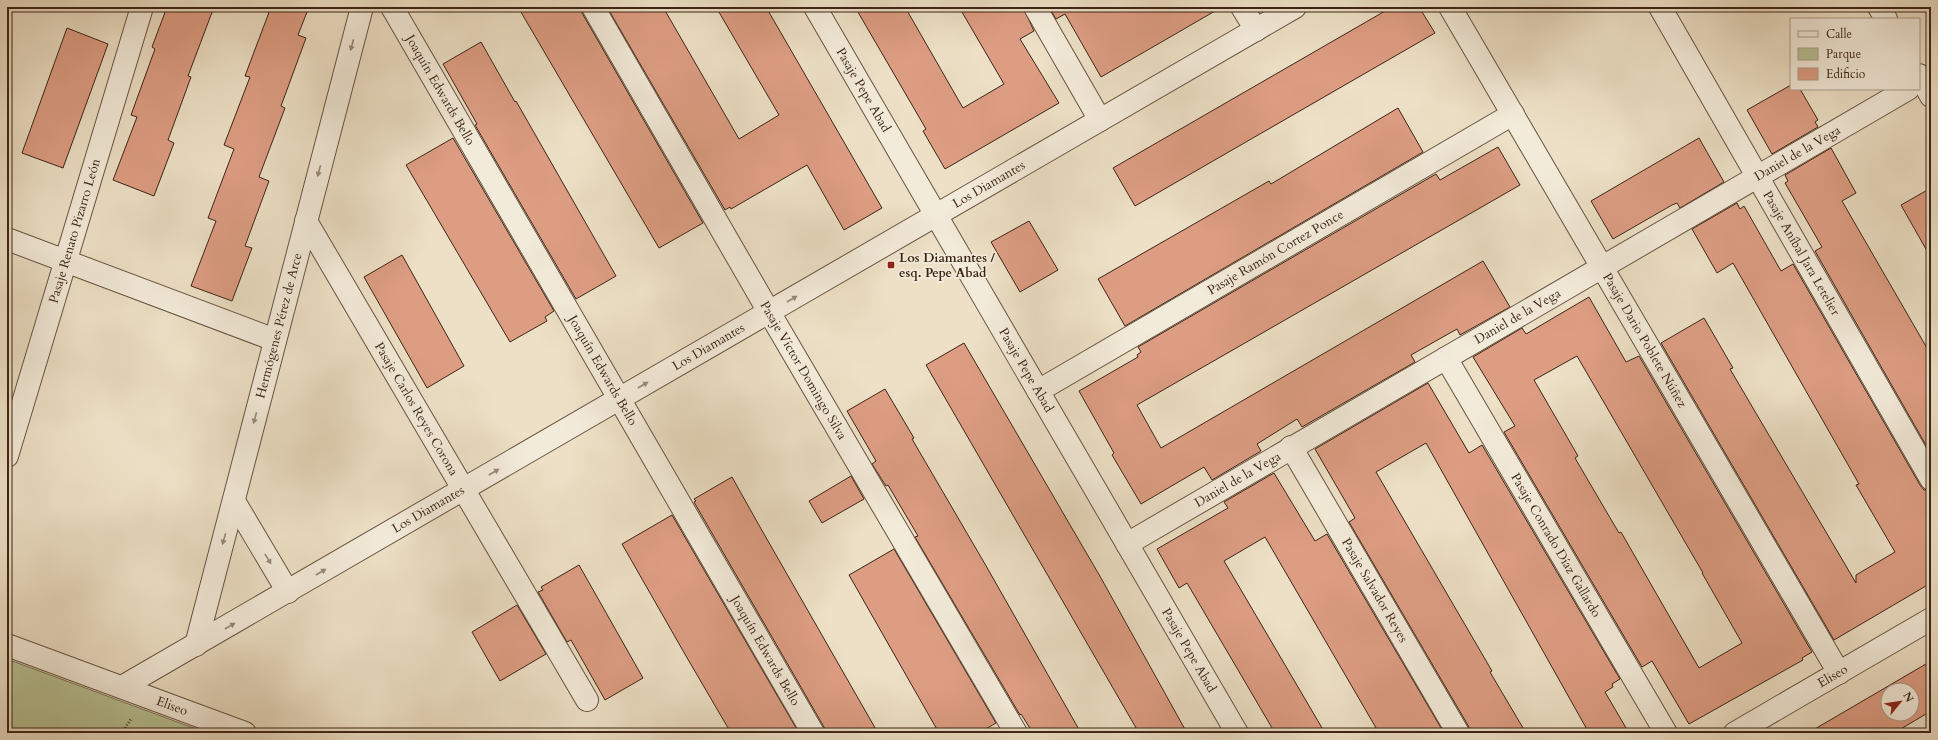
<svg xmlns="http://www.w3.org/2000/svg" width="1938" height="740" font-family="Cardo,serif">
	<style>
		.green { fill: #b8c296; stroke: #7a7456 }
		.building { fill: #dd9d83; stroke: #3c2516; fill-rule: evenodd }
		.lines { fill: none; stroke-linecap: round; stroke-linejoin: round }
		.minor-casing { stroke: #685442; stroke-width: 24 }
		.path { stroke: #3c2516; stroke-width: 2.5; stroke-dasharray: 1 2; stroke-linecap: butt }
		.minor { stroke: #f3ebda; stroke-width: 22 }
		.oneway { fill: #988878 }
		.poi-dot { fill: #8f2418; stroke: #f3ebda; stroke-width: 1.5 }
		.labels { text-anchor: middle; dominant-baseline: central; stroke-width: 3.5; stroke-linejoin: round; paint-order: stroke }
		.street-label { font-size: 13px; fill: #3c2516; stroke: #f3ebda }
		.poi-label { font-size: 13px; font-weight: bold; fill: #3c2516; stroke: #f3ebda; text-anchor: start }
	</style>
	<rect width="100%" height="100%" fill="#ede0c6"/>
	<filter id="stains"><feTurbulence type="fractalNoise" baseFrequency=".005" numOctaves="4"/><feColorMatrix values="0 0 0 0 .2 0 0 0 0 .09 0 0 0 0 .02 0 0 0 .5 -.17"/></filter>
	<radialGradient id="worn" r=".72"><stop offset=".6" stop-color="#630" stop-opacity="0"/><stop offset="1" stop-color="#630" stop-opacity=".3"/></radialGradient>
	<!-- green -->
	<polygon class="green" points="7,659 207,733 7,733"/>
	<!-- building -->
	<g class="building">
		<polygon points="167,7 214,7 188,76 191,77 168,140 174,143 154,196 113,180 137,117 131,115 155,49 152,47"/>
		<polygon points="271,7 309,7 298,35 306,38 281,106 285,108 259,177 269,181 245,246 252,248 232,301 191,286 216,221 208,218 234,149 224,145 250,77 245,76"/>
		<polygon points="518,7 581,7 582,13 703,223 659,248"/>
		<polygon points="607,7 663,7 739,139 779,115 716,7 766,7 882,208 844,230 807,165 731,209 730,207 725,210"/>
		<polygon points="855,7 905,7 963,108 1004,84 959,7 1023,7 1034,31 1020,39 1059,103 945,169 923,131 926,129"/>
		<polygon points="1049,7 1222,7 1101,77 1065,14 1056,19"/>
		<polygon points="1392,7 1419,7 1435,33 1135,206 1113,168"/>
		<polygon points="67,28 108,44 63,168 22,153"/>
		<polygon points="481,42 515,102 516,101 616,276 576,299 475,125 477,124 443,64"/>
		<polygon points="1791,85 1791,89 1800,89 1818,120 1815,122 1818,127 1772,154 1747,110"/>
		<polygon points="1398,108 1423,152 1125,326 1098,279 1269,181 1271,184"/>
		<polygon points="453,138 554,311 545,317 547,321 510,342 406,165"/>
		<polygon points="1699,138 1724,182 1680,208 1677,203 1672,205 1613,239 1591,201"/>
		<polygon points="1498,147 1520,185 1137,405 1161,448 1483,261 1510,307 1460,335 1457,329 1411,355 1415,362 1302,427 1297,419 1257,444 1261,451 1212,480 1204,467 1141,504 1112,455 1114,453 1079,391 1138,357 1137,355 1141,352 1138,347 1436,174 1440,180"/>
		<polygon points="1831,148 1856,193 1842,201 1931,355 1931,454 1815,251 1822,247 1785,183 1788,181 1785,175"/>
		<polygon points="1931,188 1931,258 1901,205"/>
		<polygon points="1737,203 1740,209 1744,206 1781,271 1793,264 1920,485 1924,490 1931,491 1931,583 1834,640 1661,343 1704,318 1733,368 1730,369 1856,583 1856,575 1895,552 1856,485 1859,484 1733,263 1717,273 1692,229"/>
		<polygon points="1029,221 1058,270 1020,292 991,242"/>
		<polygon points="402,255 464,366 427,388 364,277"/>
		<path d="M1589 297 1626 362 1639 356 1812 652 1802 658 1803 660 1689 724 1652 661 1642 667 1504 432 1515 426 1473 357 1522 328 1526 334ZM1577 356 1703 573H1702L1742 643 1699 668 1621 532 1619 533 1575 458 1578 456 1534 380Z"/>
		<polygon points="964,343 1101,578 1187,733 1139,733 926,365"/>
		<polygon points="1428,383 1469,453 1482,445 1620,679 1612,684 1613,687 1605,692 1629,733 1589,733 1426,443 1376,472 1492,671 1490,672 1526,733 1470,733 1469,727 1349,522 1355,518 1315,449"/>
		<polygon points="885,389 914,438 912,439 985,564 1081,733 1033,733 1021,714 1020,715 915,537 918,536 888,485 886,486 872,464 876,461 847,411"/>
		<polygon points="1274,473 1315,541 1327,534 1444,733 1379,733 1265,537 1224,561 1325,733 1275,733 1187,583 1179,588 1157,549 1228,508 1224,502"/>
		<polygon points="851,476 864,499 822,523 809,501"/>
		<polygon points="732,477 760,527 878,733 825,733 824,727 694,502 696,501 694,499"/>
		<polygon points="672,515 799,733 731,733 686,656 622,544"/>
		<polygon points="894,549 996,723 979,733 939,733 849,575"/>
		<polygon points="579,565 643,678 605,700 571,640 567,642 538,592 543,590 541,587"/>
		<polygon points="517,605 546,654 500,681 472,632"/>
		<path d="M1931 661V711L1894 733H1808ZM1888 690H1912V714H1888Z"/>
	</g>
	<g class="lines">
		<!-- minor casing -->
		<g class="minor-casing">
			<g id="minor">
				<path id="s1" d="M392 7 813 733"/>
				<path id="s2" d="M593 7 769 312 1016 733"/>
				<path id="s3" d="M815 7 1237 733"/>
				<polyline points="1035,7 1100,120"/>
				<polyline points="1242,7 1256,30"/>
				<path id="s4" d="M1450 7 1839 673"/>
				<path id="s5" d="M1660 7 1931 479"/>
				<polyline points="1879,7 1886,19"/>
				<polyline points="1919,75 1931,96"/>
				<path id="s6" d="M306 221 587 700"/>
				<polyline points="7,239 275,340"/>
				<path id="s7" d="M1446 358 1666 733"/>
				<path id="s8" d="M1038 391 1513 114"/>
				<path id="s9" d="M1291 447 1458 733"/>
				<path id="s10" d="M7 456 142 7"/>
				<polyline points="234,501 288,592"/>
				<path id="s11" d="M1127 544 1908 89"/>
				<path id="s12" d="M7 645 245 733"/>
				<path id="s13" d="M196 645 362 7"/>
				<path id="s14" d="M122 687 1295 7"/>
				<path id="s15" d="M1735 733 1931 619"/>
			</g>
		</g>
		<!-- path -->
		<polyline class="path" points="122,733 131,719"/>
		<!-- minor -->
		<use href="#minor" class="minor"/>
	</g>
	<!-- one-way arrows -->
	<defs><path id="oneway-solid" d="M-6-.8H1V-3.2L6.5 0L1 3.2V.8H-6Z"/></defs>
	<g class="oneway">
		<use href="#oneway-solid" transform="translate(352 45) rotate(105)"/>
		<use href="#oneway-solid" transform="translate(319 171) rotate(105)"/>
		<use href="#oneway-solid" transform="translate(792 299) rotate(-30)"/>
		<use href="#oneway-solid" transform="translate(643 385) rotate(-30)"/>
		<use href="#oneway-solid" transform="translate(255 418) rotate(105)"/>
		<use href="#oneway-solid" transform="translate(494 472) rotate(-30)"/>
		<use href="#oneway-solid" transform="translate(224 539) rotate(105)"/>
		<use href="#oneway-solid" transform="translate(268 559) rotate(59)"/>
		<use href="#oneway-solid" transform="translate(321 572) rotate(-30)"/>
		<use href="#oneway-solid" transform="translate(230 626) rotate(-30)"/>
	</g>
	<!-- markers -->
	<rect class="poi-dot" x="887" y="261" width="8" height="8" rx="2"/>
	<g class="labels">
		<!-- street labels -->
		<g class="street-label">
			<text stroke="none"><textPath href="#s1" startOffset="96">Joaquín Edwards Bello</textPath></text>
			<text stroke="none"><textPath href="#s3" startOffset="96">Pasaje Pepe Abad</textPath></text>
			<text stroke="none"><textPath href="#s11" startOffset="776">Daniel de la Vega</textPath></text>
			<text stroke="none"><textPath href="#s14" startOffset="1002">Los Diamantes</textPath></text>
			<text stroke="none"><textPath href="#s10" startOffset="235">Pasaje Renato Pizarro León</textPath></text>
			<text stroke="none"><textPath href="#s8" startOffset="275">Pasaje Ramón Cortez Ponce</textPath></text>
			<text stroke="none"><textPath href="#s5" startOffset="284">Pasaje Aníbal Jara Letelier</textPath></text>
			<text stroke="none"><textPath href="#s11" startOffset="452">Daniel de la Vega</textPath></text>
			<text stroke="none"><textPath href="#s13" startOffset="330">Hermógenes Pérez de Arce</textPath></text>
			<text stroke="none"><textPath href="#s4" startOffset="386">Pasaje Dario Poblete Núñez</textPath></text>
			<text stroke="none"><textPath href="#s14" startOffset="678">Los Diamantes</textPath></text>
			<text stroke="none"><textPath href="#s1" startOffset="420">Joaquín Edwards Bello</textPath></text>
			<text stroke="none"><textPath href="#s3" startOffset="420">Pasaje Pepe Abad</textPath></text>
			<text stroke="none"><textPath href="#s2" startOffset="420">Pasaje Víctor Domingo Silva</textPath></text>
			<text stroke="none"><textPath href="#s6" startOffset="218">Pasaje Carlos Reyes Corona</textPath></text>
			<text stroke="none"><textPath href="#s11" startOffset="128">Daniel de la Vega</textPath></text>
			<text stroke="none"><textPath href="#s14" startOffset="354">Los Diamantes</textPath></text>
			<text stroke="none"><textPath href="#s7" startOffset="217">Pasaje Conrado Díaz Gallardo</textPath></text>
			<text stroke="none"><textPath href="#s9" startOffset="166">Pasaje Salvador Reyes</textPath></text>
			<text stroke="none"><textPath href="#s1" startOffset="744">Joaquín Edwards Bello</textPath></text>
			<text stroke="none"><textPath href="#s3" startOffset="744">Pasaje Pepe Abad</textPath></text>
			<text stroke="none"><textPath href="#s15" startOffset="113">Eliseo</textPath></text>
			<text stroke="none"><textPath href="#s12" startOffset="176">Eliseo</textPath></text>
		</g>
		<!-- poi labels -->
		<g class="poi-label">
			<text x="899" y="258">Los Diamantes /<tspan x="899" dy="15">esq. Pepe Abad</tspan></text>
		</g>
	</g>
	<!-- margin -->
	<rect width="1938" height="740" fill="none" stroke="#ede0c6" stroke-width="24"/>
	<rect x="8" y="8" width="1922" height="724" fill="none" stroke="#3c2516" stroke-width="2"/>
	<rect x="12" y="12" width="1914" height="716" fill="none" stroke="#3c2516"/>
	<!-- legend -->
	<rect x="1790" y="18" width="130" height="72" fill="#f3ebda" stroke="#aa9c8c"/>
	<rect x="1798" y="31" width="20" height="6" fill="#f3ebda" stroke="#aa9c8c"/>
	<text x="1826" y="38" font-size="12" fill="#3c2516">Calle</text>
	<rect x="1798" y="48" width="20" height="12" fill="#b8c296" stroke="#aa9c8c"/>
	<text x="1826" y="58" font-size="12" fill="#3c2516">Parque</text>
	<rect x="1798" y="68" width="20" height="12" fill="#dd9d83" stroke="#aa9c8c"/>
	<text x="1826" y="78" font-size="12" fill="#3c2516">Edificio</text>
	<!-- north arrow -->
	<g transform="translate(1900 702) rotate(60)"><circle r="19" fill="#f3ebda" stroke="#aa9c8c"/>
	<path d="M0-3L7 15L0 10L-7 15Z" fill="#8f2418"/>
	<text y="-6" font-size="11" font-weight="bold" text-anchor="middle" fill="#3c2516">N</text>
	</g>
	<rect width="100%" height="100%" filter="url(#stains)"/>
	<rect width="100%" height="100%" fill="url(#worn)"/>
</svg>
